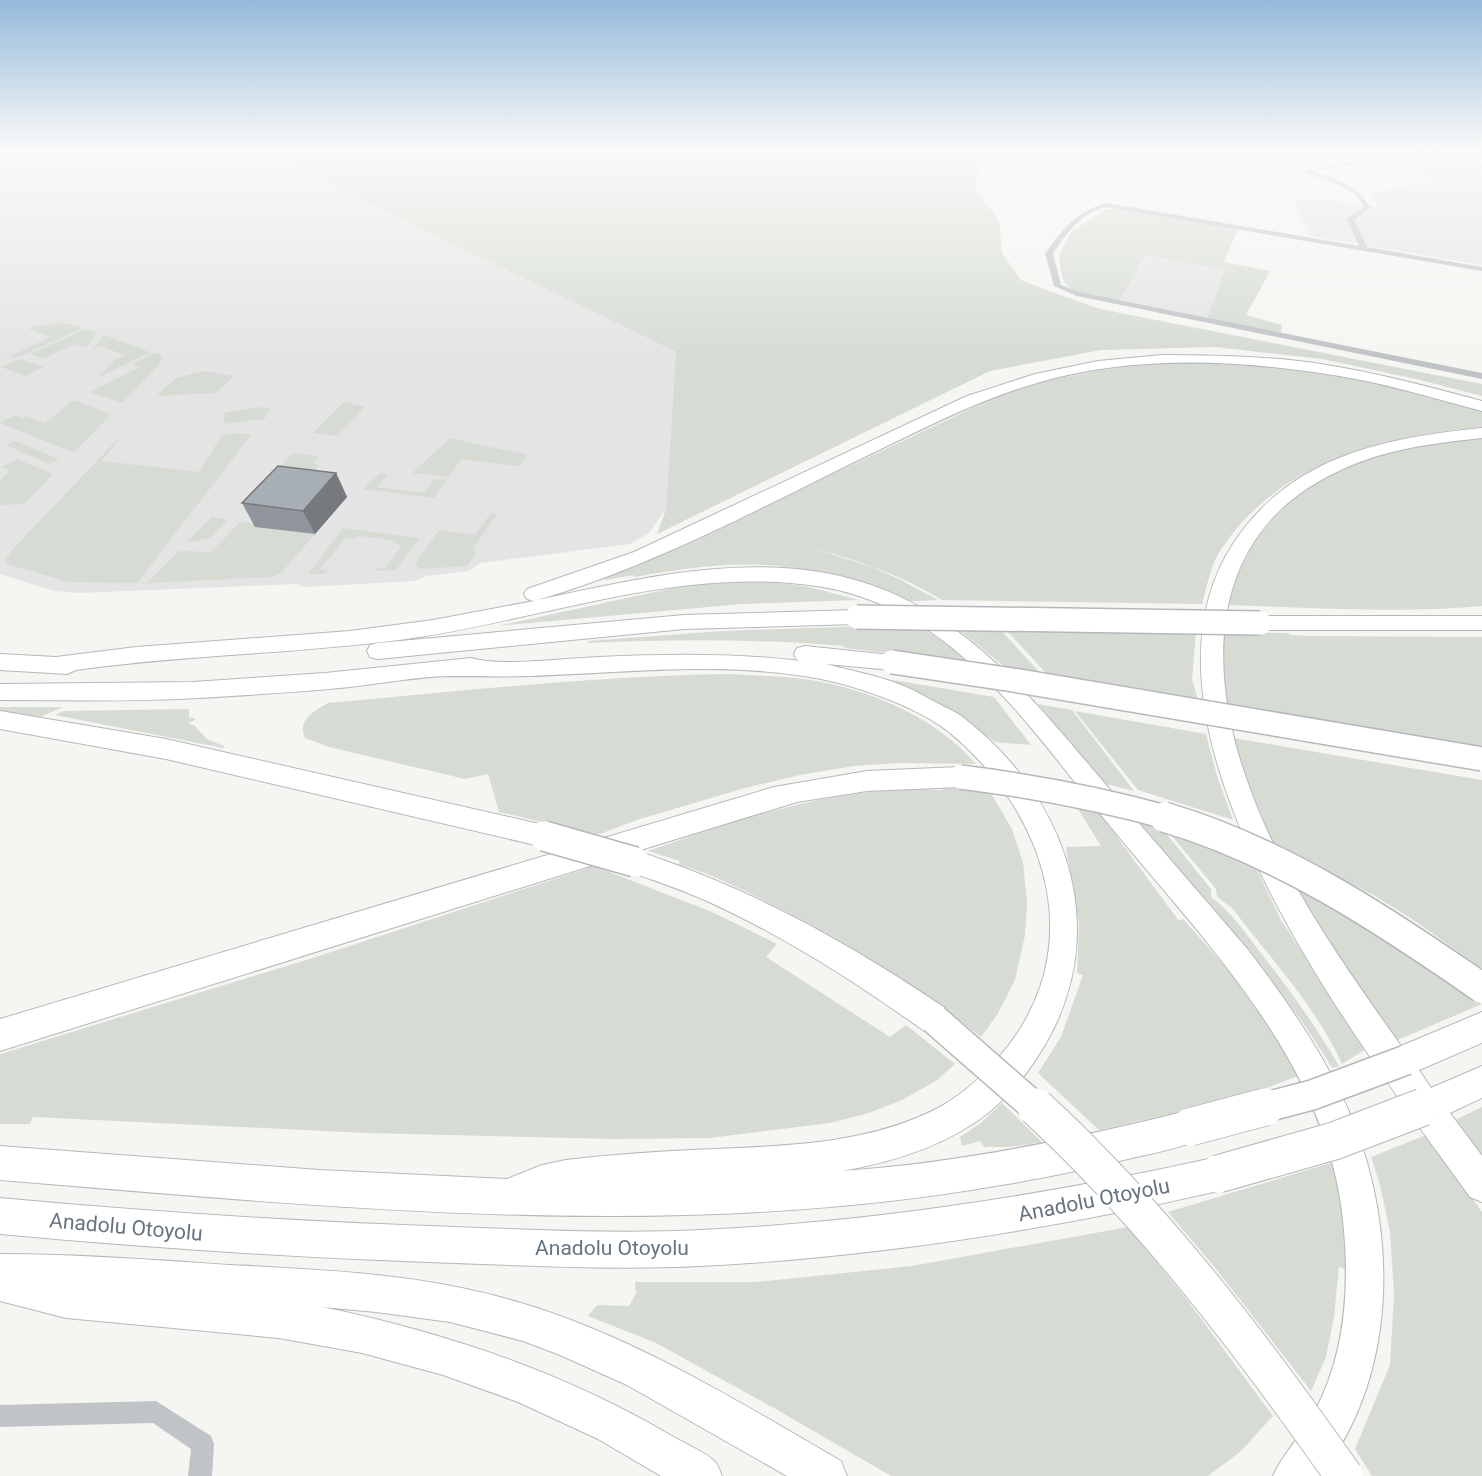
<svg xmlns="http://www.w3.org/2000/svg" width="1482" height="1476" font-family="Roboto,sans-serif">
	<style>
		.built { fill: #e3e4e3 }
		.green { fill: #d6dcd3 }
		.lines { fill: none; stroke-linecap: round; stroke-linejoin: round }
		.motorway-casing { stroke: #b5b8bb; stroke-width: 2 }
		.minor { fill: #c0c4c7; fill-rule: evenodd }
		.motorway { fill: #fff; fill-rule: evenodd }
		.motorway-bridge-far2-casing { stroke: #b5b8bb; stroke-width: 26; stroke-linecap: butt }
		.motorway-bridge-far1-casing { stroke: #b5b8bb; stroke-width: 32; stroke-linecap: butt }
		.motorway-bridge-casing { stroke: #b5b8bb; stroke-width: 39; stroke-linecap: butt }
		.motorway-bridge-far2 { stroke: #fff; stroke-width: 23 }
		.motorway-bridge-far1 { stroke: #fff; stroke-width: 29 }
		.motorway-bridge { stroke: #fff; stroke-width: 37 }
		.wall { fill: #90969b }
		.shaded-wall { fill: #767a7e }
		.building { fill: #a8afb4; stroke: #767a7e; stroke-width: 1.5 }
		.labels { text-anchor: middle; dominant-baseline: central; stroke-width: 6; stroke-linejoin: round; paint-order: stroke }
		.near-street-label { font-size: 21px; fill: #667481; stroke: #fff }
	</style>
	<rect width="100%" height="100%" fill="#f5f5f2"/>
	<!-- built -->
	<g class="built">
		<polygon points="0,151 262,151 676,352 666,509 649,533 630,544 480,563 469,571 426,576 415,581 304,587 298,584 77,593 54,591 0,574"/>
		<polygon points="1145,151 1206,151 1221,153 1221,156 1227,157 1210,162"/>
		<polygon points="1275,151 1404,151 1303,168"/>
		<polygon points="1429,153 1482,168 1482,265 1311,236 1293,200 1339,201 1376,206 1377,200 1368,194 1435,180 1386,160"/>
		<polygon points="1144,255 1225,270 1207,318 1120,300"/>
	</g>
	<!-- green -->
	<g class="green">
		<polygon points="262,151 1000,151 1003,152 984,162 974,187 999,221 1002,253 1021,280 1052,292 1100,309 1482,384 1482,396 1416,379 1322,359 1215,347 1101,350 990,371 657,534 666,509 676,352"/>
		<path d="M1106 209H1118L1238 229 1224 262 1270 271 1246 315 1282 325 1281 333 1207 318 1225 270 1145 255 1120 300C1105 297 1075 297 1065 283 1061 277 1060 263 1059 255L1071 232Z"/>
		<polygon points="54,323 69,324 83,328 16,358 11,356 50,337 27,328"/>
		<polygon points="86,329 96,332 86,348 75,344 43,359 30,354"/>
		<polygon points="104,335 141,348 149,353 97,378 115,360 125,355 100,346 92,350"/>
		<polygon points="160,353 162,359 158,366 122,403 90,392 138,368 132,364 153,354"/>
		<polygon points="20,359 44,367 25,376 1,367"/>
		<path d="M1194 363 1276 367 1343 376 1387 384 1482 410V427C1384 436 1280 461 1222 548 1211 563 1207 586 1202 604L942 600C901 575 858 560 812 548L872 567 897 578 938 600C925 600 909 603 896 600 863 591 834 575 800 569 745 559 689 567 635 577L633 575 606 580 603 578 689 542 1004 393C1071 373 1125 364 1194 363Z"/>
		<polygon points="204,371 234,376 216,393 156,396 176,378"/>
		<polygon points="74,400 111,414 74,453 0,423 15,415 22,418 26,416 45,423"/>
		<polygon points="344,402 365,407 337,436 313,433"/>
		<polygon points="258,407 271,409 264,419 223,424 225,413"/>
		<polygon points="241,433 251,435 137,583 69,582 7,564 6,559 12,550 117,440 119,440 101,461 199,472 222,435"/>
		<polygon points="450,438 527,455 519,466 462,459 448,477 412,473"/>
		<path d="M1482 438V606C1397 614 1311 607 1226 605 1259 483 1368 447 1482 438Z"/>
		<polygon points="15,441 59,459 49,464 6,445"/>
		<polygon points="293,453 319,456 312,463 320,465 306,480 271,476"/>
		<polygon points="17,459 53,474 24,504 0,505 0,481 10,471 1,467"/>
		<polygon points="380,473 388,474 377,487 424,493 435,479 446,480 434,498 363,489"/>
		<polygon points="491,513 497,514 473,549 476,553 467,566 419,569 415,564 439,530 475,535"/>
		<polygon points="212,517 228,520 210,538 186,543"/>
		<polygon points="240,522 258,524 256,527 315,534 281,573 273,577 147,583 179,551 211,552"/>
		<polygon points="343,528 420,538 396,570 375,571 378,568 385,569 402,545 395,544 391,540 359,536 353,539 346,538 320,569 328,570 324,574 308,574"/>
		<polygon points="760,581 805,586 859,600 742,604 497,626 678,587 721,582"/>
		<path d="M866 626 920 627 952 647 967 662 844 648V646C759 639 674 639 589 643L588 641 723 631Z"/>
		<polygon points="957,628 1001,630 1040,673 1006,668"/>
		<polygon points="1005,629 1196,632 1192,680 1198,699 1047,674"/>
		<polygon points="1221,632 1288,633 1290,635 1312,636 1482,637 1482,749 1226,705"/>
		<path d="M730 674C760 676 792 676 822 682 878 693 938 720 976 764L899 763 854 766 800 775 745 788 640 819 597 835 499 812 488 774 465 779 329 747 305 738C297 720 314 711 328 703 462 691 595 676 730 674Z"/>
		<polygon points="893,680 994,697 1031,745 995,742 969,723 931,700"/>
		<polygon points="1038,704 1072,710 1134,791 1106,784"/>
		<polygon points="0,707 63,707 38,718 0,712"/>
		<polygon points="189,709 189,717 196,719 188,724 194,725 207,739 224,746 223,748 55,715 64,711"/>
		<polygon points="1075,711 1206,734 1217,776 1233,820 1138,790"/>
		<polygon points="1233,738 1482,780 1482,969 1418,923 1375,896 1273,843 1242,769"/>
		<path d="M943 787 989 790 1012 829 1023 863 1027 902 1025 935 1015 980 997 1015 981 1037 934 1000 932 1002C879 961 823 929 763 900 736 887 708 872 679 865L680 861 648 851C740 819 842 784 942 790Z"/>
		<polygon points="1075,804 1094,806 1179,921 1183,919 1232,974 1276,1029 1303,1074 1244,1097 1099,1130 1038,1073 1061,1037 1083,975 1077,973 1079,924 1066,847 1101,846"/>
		<path d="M1139 821 1161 827 1211 889V897C1231 912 1245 932 1260 952 1289 989 1316 1026 1339 1066L1332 1068C1278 978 1206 902 1139 821Z"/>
		<path d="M1166 829 1254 864 1281 920 1366 1049 1342 1064C1316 1006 1270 958 1232 908L1217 897 1216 889Z"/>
		<polygon points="594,866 712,912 777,944 766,957 890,1037 906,1025 955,1064 936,1081 902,1100 869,1113 830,1123 710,1138 614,1139 366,1133 33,1117 30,1124 0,1124 0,1054 319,956"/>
		<polygon points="1290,882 1445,975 1482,1004 1393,1042"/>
		<polygon points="1002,1103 1042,1142 1011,1147 984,1147 980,1141 962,1146 960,1137 981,1123"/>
		<polygon points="1482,1107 1482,1165 1451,1122"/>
		<polygon points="1426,1135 1482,1212 1482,1476 1372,1476 1355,1449 1390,1365 1394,1294 1390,1232 1380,1185 1371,1157"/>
		<polygon points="1334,1162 1348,1213 1348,1272 1339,1266 1334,1317 1326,1357 1311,1391 1217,1270 1168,1212"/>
		<polygon points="1128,1227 1188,1301 1273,1416 1240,1452 1208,1476 891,1476 774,1408 656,1343 588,1316 597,1305 629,1306 636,1293 635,1282 757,1282 912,1266"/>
	</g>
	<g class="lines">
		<!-- motorway casing -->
		<g class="motorway-casing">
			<g id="motorway">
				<path d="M1162 355C1205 355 1247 356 1290 360 1355 367 1419 384 1482 401V411C1440 400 1398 387 1356 379 1252 360 1139 353 1037 383 984 398 935 423 885 447 773 501 656 566 537 600 618 583 701 563 784 568 939 578 1014 677 1107 786 1154 841 1202 896 1249 951 1283 996 1315 1041 1340 1092 1398 1209 1404 1369 1320 1476H1273C1283 1453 1302 1435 1314 1413 1346 1354 1350 1286 1343 1220 1327 1061 1202 939 1106 821 1055 759 1007 689 942 640 908 614 865 594 823 587 685 564 548 618 413 638 301 654 188 654 76 670L67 674 0 670V654L56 657 136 647 350 631 433 620 534 601 527 599 524 594 527 589 634 552 967 396 1035 374 1098 361Z"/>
				<path d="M1482 428V438C1434 443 1385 449 1341 470 1207 530 1204 667 1250 789 1284 882 1344 965 1401 1046L1482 1012V1043L1419 1070 1431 1088 1482 1066V1098L1450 1113 1482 1156V1202L1470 1197C1364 1049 1112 730 1233 544 1290 456 1384 438 1482 428Z"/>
				<polygon points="857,610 864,612 868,617 864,622 857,624 684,629 378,659 370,657 367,651 370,645 378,643 684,615"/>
				<polygon points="1260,616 1482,616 1482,630 1260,630 1252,628 1249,623 1252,618"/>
				<path d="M805 646 900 656 903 662 900 668 892 670 826 664C851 671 877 675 901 685 913 689 925 697 937 703 946 708 957 712 965 719 1060 793 1109 914 1054 1028 1038 1060 1016 1090 988 1113 946 1146 893 1162 842 1171 959 1163 1076 1139 1190 1110L1202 1115 1207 1127 1202 1139C1179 1148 1155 1153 1132 1158 1088 1169 1044 1178 1001 1185 670 1243 332 1207 0 1180V1146L319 1170 507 1179 542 1165 566 1160C608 1155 649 1152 691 1150 773 1146 863 1147 938 1108 969 1091 996 1064 1016 1035 1087 931 1039 806 949 732 919 708 863 688 826 680 729 660 627 673 530 676 503 677 475 676 449 676 416 677 383 683 350 687 300 692 249 695 198 698 132 702 66 700 0 700V684L193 682 325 673 471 658C500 667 566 658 599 657 667 654 734 653 801 661L797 660 794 654 797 648Z"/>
				<polygon points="0,711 166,739 544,825 553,828 557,836 553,844 544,847 166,759 0,729"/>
				<path d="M960 767 969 770 972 777 969 784 960 787 867 791 797 802 637 851C750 888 846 941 945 1008L949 1019 945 1030 934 1034 923 1030C854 981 784 936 707 901 680 889 653 880 625 870L622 862 625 855 0 1051V1019L774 787 867 771Z"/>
				<path d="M1218 1157 1230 1162 1235 1174 1230 1186 1218 1191C1047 1230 876 1257 701 1266 619 1270 537 1266 455 1263 303 1258 151 1248 0 1234V1198C151 1212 303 1222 455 1227 536 1230 619 1234 701 1230 875 1222 1047 1195 1218 1157Z"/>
				<path d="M0 1254C77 1254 154 1260 230 1265 328 1270 427 1274 521 1303 635 1337 739 1402 841 1461L847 1476H787L627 1385 560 1355 523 1341 450 1322 376 1312 322 1307C444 1332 563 1372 670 1435 680 1441 711 1455 716 1463 719 1467 720 1472 722 1476H661L598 1439 518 1402 443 1375 362 1353 279 1338 66 1318 0 1301Z"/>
			</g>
		</g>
		<!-- minor -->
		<g class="minor">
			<path d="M1415 151H1425L1313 172C1336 179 1360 185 1370 208L1354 220 1367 247 1482 267V271L1106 207C1081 214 1066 233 1053 254L1061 285 1079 292 1482 373V379L1077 296 1054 286 1045 254C1061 230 1078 211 1106 203L1359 246 1347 219 1364 207C1352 182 1323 183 1303 171Z"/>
			<polygon points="1431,151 1439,151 1482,163 1482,167"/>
			<polygon points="156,1401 211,1436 214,1444 212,1476 188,1476 191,1449 153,1423 0,1427 0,1405"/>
		</g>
		<!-- motorway -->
		<use href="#motorway" class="motorway"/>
		<!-- motorway-bridge-far2 casing -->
		<g class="motorway-bridge-far2-casing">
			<g id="motorway-bridge-far2">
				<polyline points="857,617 1260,623"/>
				<polyline points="892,662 1013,680 1482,759"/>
				<path d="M960 777C1034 786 1098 798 1169 818"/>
			</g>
		</g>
		<!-- motorway-bridge-far1 casing -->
		<g class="motorway-bridge-far1-casing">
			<g id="motorway-bridge-far1">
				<path d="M1164 817C1280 851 1384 920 1482 988"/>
				<polyline points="544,836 635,862"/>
				<polyline points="934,1019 1037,1109"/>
				<polyline points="1259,1109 1312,1095 1406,1060"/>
				<polyline points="1419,1109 1432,1104"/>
			</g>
		</g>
		<!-- motorway-bridge casing -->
		<g class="motorway-bridge-casing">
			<g id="motorway-bridge">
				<path d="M1036 1107C1154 1216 1252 1345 1344 1476"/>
				<polyline points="1190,1127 1265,1107"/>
				<polyline points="1218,1174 1334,1141 1423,1107"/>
			</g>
		</g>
		<!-- motorway-bridge-far2 -->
		<use href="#motorway-bridge-far2" class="motorway-bridge-far2"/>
		<!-- motorway-bridge-far1 -->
		<use href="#motorway-bridge-far1" class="motorway-bridge-far1"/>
		<!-- motorway-bridge -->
		<use href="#motorway-bridge" class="motorway-bridge"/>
	</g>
	<!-- wall -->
	<polygon class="wall" points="336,473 347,497 315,534 255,527 242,503"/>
	<!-- shaded-wall -->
	<polygon class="shaded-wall" points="336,473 347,497 315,534 303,511"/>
	<!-- building -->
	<polygon class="building" points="278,466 336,473 303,511 242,503"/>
	<!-- sky -->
	<linearGradient id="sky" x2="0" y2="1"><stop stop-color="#95badb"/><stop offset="0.42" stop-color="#fafaf9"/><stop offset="1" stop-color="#fafaf9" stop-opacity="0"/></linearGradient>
	<rect width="1482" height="357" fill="url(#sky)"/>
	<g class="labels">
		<!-- near-street labels -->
		<g class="near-street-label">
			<text transform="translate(1094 1200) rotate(-11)">Anadolu Otoyolu</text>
			<text transform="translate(126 1227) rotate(5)">Anadolu Otoyolu</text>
			<text x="612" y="1248">Anadolu Otoyolu</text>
		</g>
	</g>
</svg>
